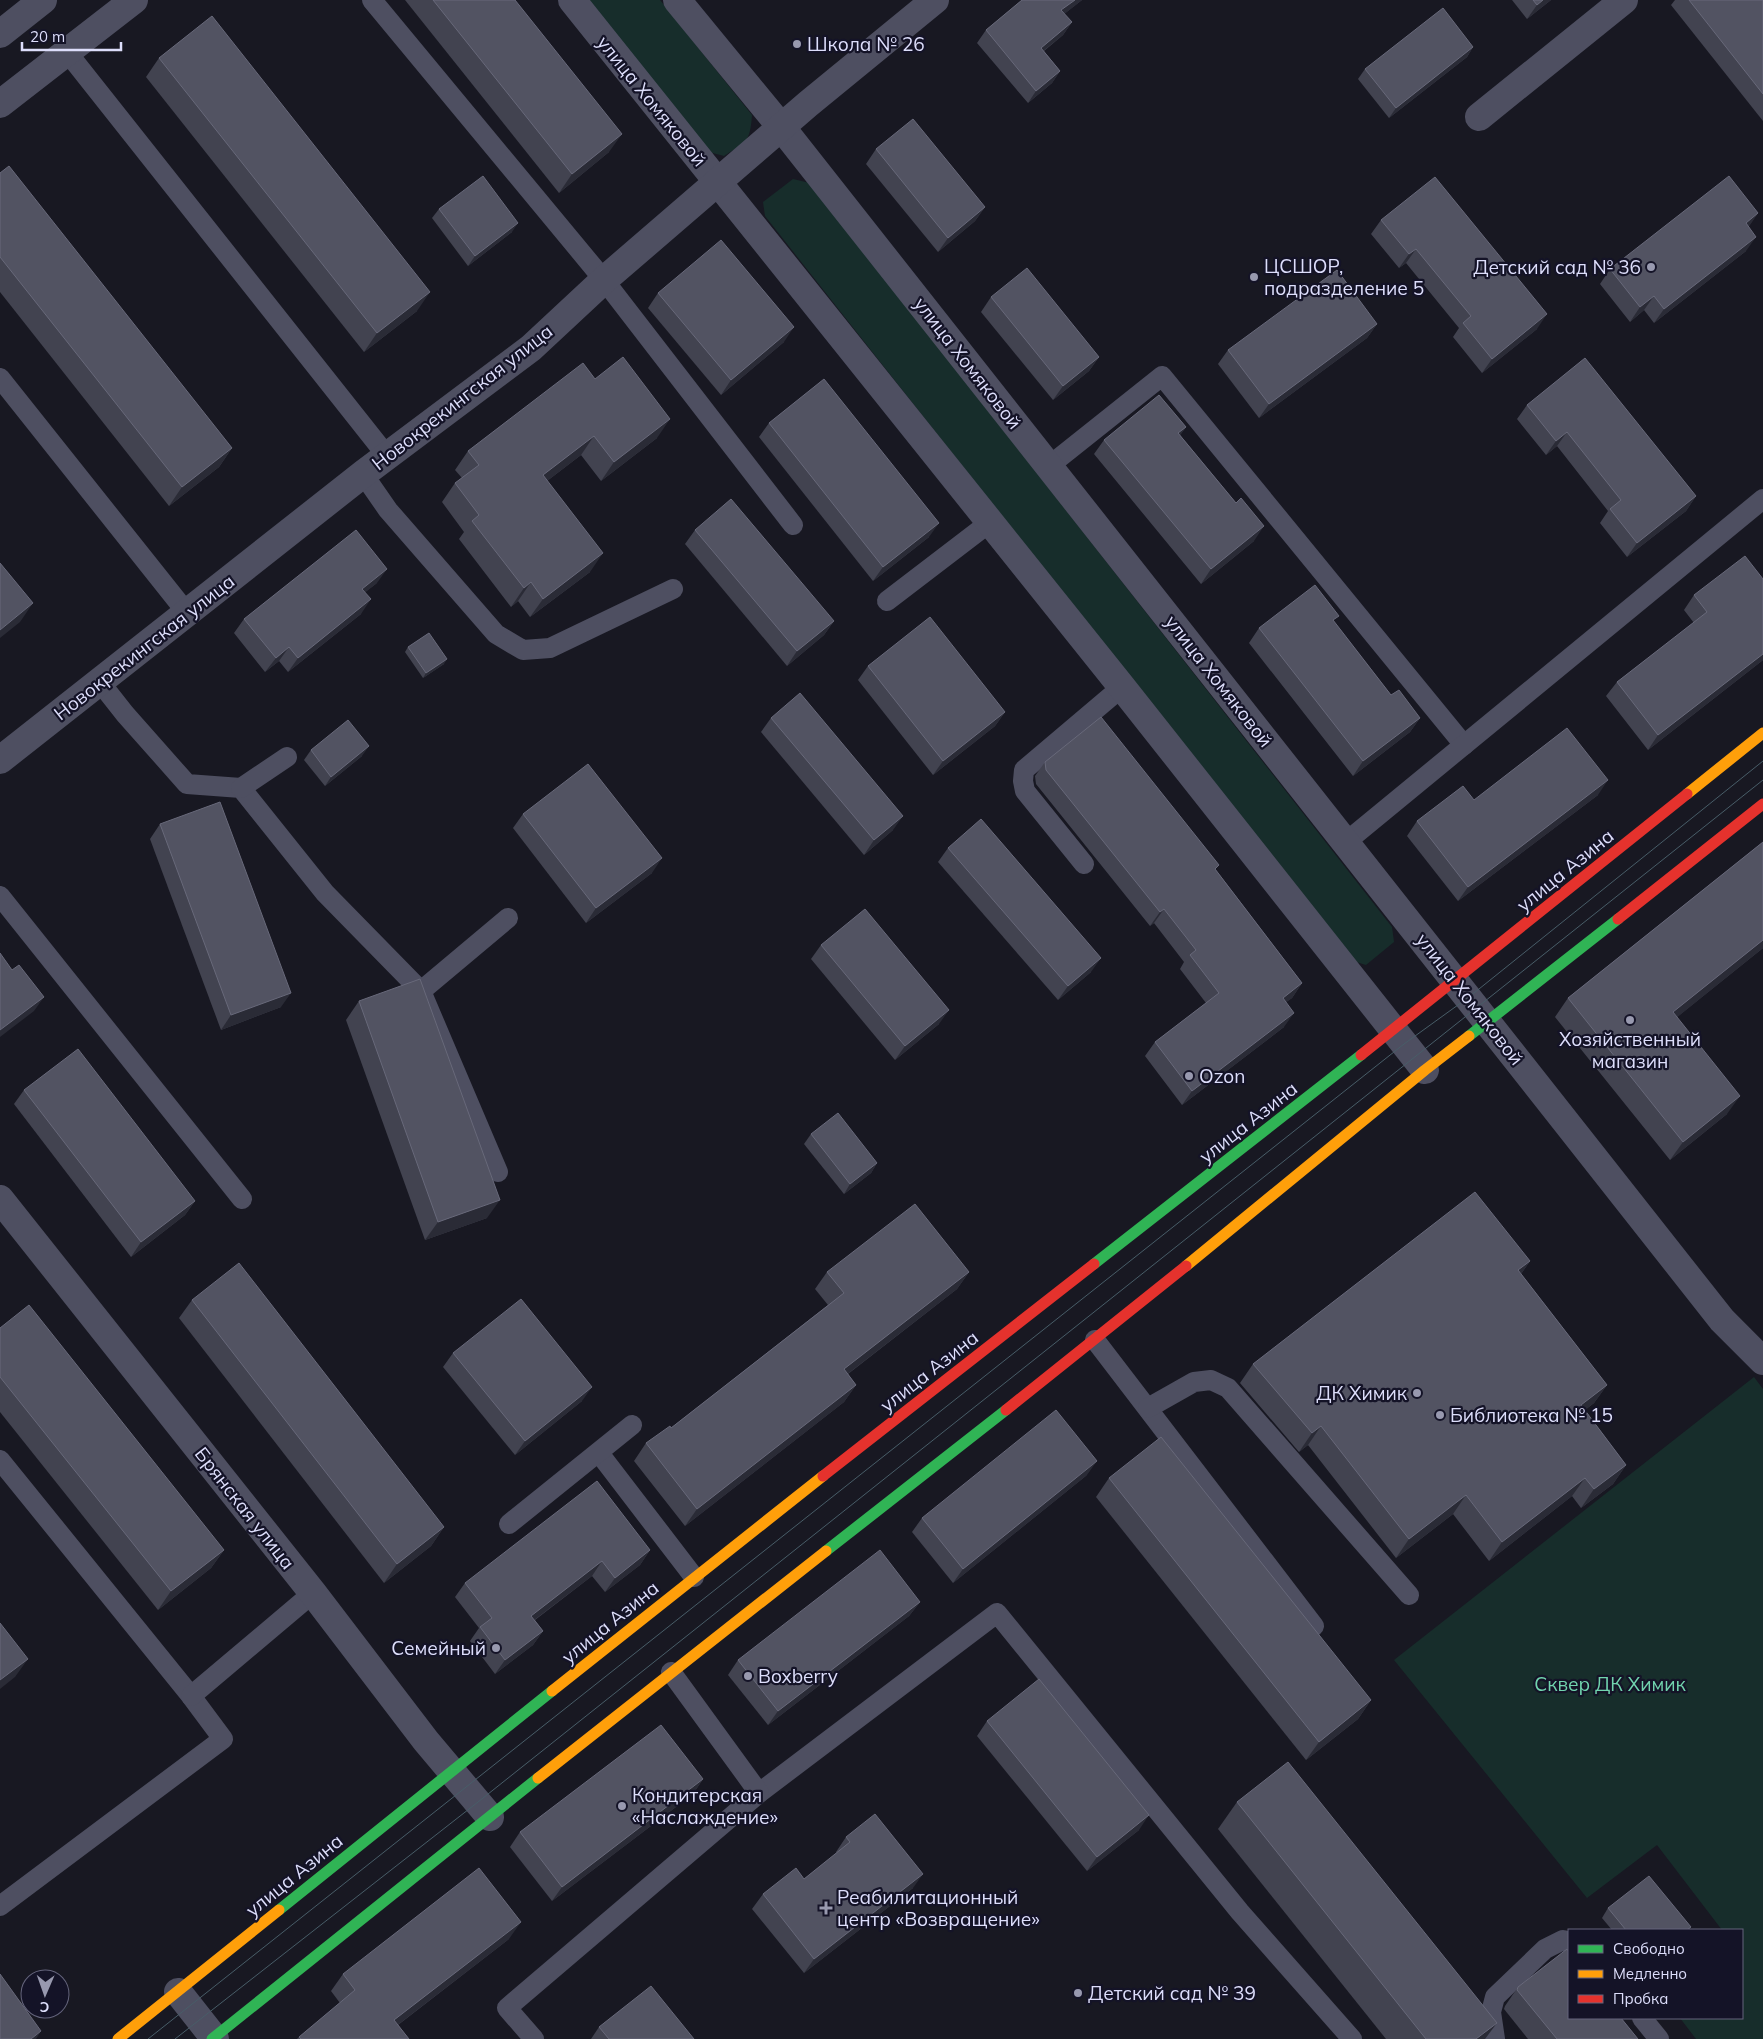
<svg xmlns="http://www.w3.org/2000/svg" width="1763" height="2039" font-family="Mulish,sans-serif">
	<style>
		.green { fill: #172d2b }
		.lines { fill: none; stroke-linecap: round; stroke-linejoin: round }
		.lane { stroke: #4e4f61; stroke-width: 20 }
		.street { stroke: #4e4f61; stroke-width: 28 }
		.fast { stroke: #30b455; stroke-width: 11 }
		.slow { stroke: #ff9f0a; stroke-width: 11 }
		.jam { stroke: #e5322d; stroke-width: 11 }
		.tram { stroke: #485d68; stroke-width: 1 }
		.wall { fill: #424350 }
		.shaded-wall { fill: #2a2b36 }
		.building { fill: #525362; stroke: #68697a }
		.poi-dot { fill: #9899af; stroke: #141327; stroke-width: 2 }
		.labels { text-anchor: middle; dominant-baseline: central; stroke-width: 4.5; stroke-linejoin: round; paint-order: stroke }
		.poi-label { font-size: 19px; fill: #dddefb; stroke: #141327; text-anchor: start }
		.street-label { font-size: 19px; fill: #dddefb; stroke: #141327 }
		.park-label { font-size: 19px; fill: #71d4ae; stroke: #141327 }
	</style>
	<rect width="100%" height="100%" fill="#181822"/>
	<!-- green -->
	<g class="green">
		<path d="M586 0H660L752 115C750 143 746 142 724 156L705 151Z"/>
		<polygon points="793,179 810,183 1392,927 1394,942 1366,965 1353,961 765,216 763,202"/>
		<polygon points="1754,1377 1763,1389 1763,2039 1696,2039 1680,2018 1742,2018 1742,1930 1722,1930 1657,1845 1587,1898 1394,1660"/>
	</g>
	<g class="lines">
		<!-- lane -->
		<g class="lane">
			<polyline points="372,0 604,280 793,525"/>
			<polyline points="67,52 387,456"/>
			<polyline points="0,378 187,613"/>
			<polyline points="1049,466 1162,376 1464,745"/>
			<polyline points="363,474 388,510 496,634 523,650 550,648 673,589"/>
			<polyline points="887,601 989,523"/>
			<polyline points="99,681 125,714 187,784 241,788 325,893 421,991 498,1172"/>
			<polyline points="241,788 287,757"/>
			<polyline points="1346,842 1763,499"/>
			<polyline points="1084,864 1025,791 1023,781 1024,770 1122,687"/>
			<polyline points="0,896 242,1199"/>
			<polyline points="421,991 508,918"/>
			<polyline points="1095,1340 1314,1626"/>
			<polyline points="1148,1408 1194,1382 1211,1380 1228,1388 1409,1595"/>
			<polyline points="599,1453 694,1577"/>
			<polyline points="0,1460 191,1696 223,1739 0,1906"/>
			<polyline points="509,1524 632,1425"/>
			<polyline points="191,1696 313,1593"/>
			<polyline points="759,1793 997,1613 1240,1912 1352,2039"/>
			<polyline points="1642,2018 1659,2039"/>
			<polyline points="534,2039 507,2008 759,1793 671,1672"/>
			<polyline points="1495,2039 1491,2012 1495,1997 1545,1949 1563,1940 1569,1942"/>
		</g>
		<!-- street -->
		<g class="street">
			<polyline points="572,0 1122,687 1425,1070"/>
			<polyline points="677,0 782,128 1722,1320 1763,1361"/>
			<polyline points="0,34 43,0"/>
			<polyline points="0,104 134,0"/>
			<polyline points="1479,117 1624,0"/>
			<polyline points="0,760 363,474 531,348 604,280 808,104 935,0"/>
			<polyline points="0,1199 313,1593 426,1741 490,1817"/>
			<polyline points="178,1992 215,2039"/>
		</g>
		<!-- fast -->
		<g class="fast">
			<polyline points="1469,1036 1618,919"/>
			<polyline points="1094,1264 1361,1055"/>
			<polyline points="826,1551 1006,1410"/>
			<polyline points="279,1910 552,1691"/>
			<polyline points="212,2039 538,1778"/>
		</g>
		<!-- slow -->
		<g class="slow">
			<polyline points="1687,794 1763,733"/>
			<polyline points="1186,1266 1425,1070 1469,1036"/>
			<polyline points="552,1691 823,1476"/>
			<polyline points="538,1778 826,1551"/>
			<polyline points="118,2039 279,1910"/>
		</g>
		<!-- jam -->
		<g class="jam">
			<polyline points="1618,919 1763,804"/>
			<polyline points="1361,1055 1687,794"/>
			<polyline points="1006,1410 1186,1266"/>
			<polyline points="823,1476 1094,1264"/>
		</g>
		<!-- tram -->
		<g class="tram">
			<polyline points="148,2039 1404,1044 1469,997 1763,761"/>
			<polyline points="175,2039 478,1802 1763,780"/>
		</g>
	</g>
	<!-- wall -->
	<g class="wall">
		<polygon points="405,0 515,0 609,152 559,193"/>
		<polygon points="1022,0 1082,0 1064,14 1072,22 1063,35 1044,51 1060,71 1052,83 1028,103 977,43 986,30"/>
		<polygon points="1512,0 1551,0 1527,19"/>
		<polygon points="1675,0 1763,0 1763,121 1671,5"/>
		<polygon points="1473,47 1467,57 1389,118 1358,79 1365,69"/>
		<polygon points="159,58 417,311 364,352 146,77"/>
		<polygon points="876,149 985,207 975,221 938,252 866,164"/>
		<polygon points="0,173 232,448 219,467 169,506 0,292"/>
		<polygon points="439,209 512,232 468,266 432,218"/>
		<polygon points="1758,213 1748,227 1746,251 1654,323 1644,310 1630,322 1600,284 1610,269"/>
		<polygon points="1381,220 1537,329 1482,373 1453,337 1459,328 1406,263 1399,268 1371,234"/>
		<polygon points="658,293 784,342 721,395 648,308"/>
		<polygon points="991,297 1099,357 1089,371 1053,400 981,312"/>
		<polygon points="1377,324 1367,338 1259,418 1218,364 1228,350"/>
		<polygon points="595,379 657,438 601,481 581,455 547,481 590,572 530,617 518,601 511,607 459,539 464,532 442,502 455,483 462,478 455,470 468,451"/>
		<polygon points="1527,405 1696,496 1686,511 1627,557 1600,523 1608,511 1557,446 1546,455 1517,419"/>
		<polygon points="769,423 929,537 873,581 759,437"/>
		<polygon points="1186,427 1180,435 1236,503 1254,541 1201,584 1094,454 1104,440"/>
		<polygon points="695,530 834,621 824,635 787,666 685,544"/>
		<polygon points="1763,579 1763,660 1648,750 1606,696 1617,682 1694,623 1684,610 1694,595"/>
		<polygon points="377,583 365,592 361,614 288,672 279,661 265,672 234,633 244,619"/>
		<polygon points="1334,622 1391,695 1420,718 1410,732 1353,776 1249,643 1259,628"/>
		<polygon points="408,647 444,664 423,678 405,652"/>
		<polygon points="868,666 1005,712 995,726 933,775 858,680"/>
		<polygon points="771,718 893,830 864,855 761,732"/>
		<polygon points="311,750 362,756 325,786 304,760"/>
		<polygon points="1045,762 1216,870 1302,983 1292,998 1286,1002 1284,1027 1182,1105 1145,1056 1155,1042 1206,1003 1180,969 1184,962 1154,923 1150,926 1036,784 1035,776"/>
		<polygon points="1598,795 1458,901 1407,836 1417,821 1474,800"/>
		<polygon points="523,814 652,873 586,923 513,828"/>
		<polygon points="160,824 281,1007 221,1030 150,839"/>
		<polygon points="1763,842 1763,948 1677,1017 1727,1114 1670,1160 1555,1017 1568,998"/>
		<polygon points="948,848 1091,972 1058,1000 938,862"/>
		<polygon points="821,945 939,1024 895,1060 811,959"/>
		<polygon points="359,1001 487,1218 425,1240 346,1020"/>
		<polygon points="24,1090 195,1201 185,1215 131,1257 14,1104"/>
		<polygon points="811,1134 877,1163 871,1173 844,1194 804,1144"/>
		<polygon points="1530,1261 1521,1274 1607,1385 1594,1403 1585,1410 1626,1465 1613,1484 1581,1508 1572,1496 1489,1561 1453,1514 1396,1558 1308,1445 1299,1452 1240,1383 1253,1364"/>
		<polygon points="827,1272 969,1272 957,1289 848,1374 856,1385 844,1402 685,1526 634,1461 646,1443 671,1428 828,1305 815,1289"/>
		<polygon points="192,1300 444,1527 431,1546 384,1583 179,1318"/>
		<polygon points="0,1328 224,1550 211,1568 158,1610 0,1412"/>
		<polygon points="453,1353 582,1401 515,1455 443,1367"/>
		<polygon points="1087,1475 953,1583 912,1532 922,1518"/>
		<polygon points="1109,1478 1371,1700 1358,1719 1306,1760 1096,1497"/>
		<polygon points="650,1550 640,1565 605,1592 592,1576 535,1620 543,1631 533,1645 495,1674 470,1641 479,1628 455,1597 465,1583"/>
		<polygon points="920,1602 909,1616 768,1725 728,1675 738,1660"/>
		<polygon points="987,1721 1139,1830 1087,1871 977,1736"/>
		<polygon points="703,1779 693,1794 552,1901 510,1847 520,1832"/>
		<polygon points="1237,1802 1485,2039 1386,2039 1218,1829"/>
		<polygon points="846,1837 913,1888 804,1973 752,1909 763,1894 804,1879 837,1853 836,1852"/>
		<polygon points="1608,1908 1691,1927 1688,1930 1612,1930 1602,1918"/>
		<polygon points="509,1939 398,2025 409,2039 297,2039 299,2037 340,2003 331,1991 343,1974"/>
		<polygon points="1518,1987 1638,2039 1528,2039 1504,2009 1505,2006"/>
		<polygon points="599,2027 694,2039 591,2039"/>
	</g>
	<!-- shaded-wall -->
	<g class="shaded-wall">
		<polygon points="1075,0 1082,0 1053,23 1061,10"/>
		<polygon points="1543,0 1551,0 1527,19 1537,5"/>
		<polygon points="1072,22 1063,35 1032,60 1041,48"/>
		<polygon points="1473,47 1467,57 1389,118 1396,108"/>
		<polygon points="1060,71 1052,83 1028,103 1036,91"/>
		<polygon points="622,134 609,152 559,193 572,174"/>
		<polygon points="985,207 975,221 938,252 948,238"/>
		<polygon points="1758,213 1748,228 1746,223"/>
		<polygon points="518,223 512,232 468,266 475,256"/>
		<polygon points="1756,237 1746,251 1654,323 1664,309"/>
		<polygon points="1416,249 1406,263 1399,268 1409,254"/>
		<polygon points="430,292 417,311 364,352 377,333"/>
		<polygon points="1654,296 1644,310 1630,322 1640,307"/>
		<polygon points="1547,314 1537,329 1482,373 1492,359"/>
		<polygon points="1377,324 1367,338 1259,418 1269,404"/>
		<polygon points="794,327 784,342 721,395 731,380"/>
		<polygon points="1099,357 1089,371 1053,400 1063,386"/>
		<polygon points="670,419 657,438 601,481 614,462"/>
		<polygon points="1186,427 1176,441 1178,433"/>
		<polygon points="1567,432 1557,446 1546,455 1556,441"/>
		<polygon points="594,436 581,455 530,494 543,475"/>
		<polygon points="232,448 219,467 169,506 182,487"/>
		<polygon points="1696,496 1686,511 1627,557 1637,543"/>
		<polygon points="939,523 929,537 873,581 883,567"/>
		<polygon points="1264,526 1254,541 1201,584 1211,569"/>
		<polygon points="603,553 590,572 530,617 543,599"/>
		<polygon points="387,569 377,583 352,603 362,589"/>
		<polygon points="531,582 518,601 511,607 524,588"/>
		<polygon points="371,599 361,614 288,672 298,658"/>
		<polygon points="33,603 20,622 0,638 0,630"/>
		<polygon points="834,621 824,635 787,666 797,651"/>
		<polygon points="289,647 279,661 265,672 276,658"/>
		<polygon points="1763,654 1763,660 1648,750 1658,735"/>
		<polygon points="447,659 444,664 423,678 426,673"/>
		<polygon points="1005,712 995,726 933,775 943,761"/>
		<polygon points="1420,718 1410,732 1353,776 1363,761"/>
		<polygon points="369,746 362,756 325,786 331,777"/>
		<polygon points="1608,780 1598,795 1458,901 1468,887"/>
		<polygon points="903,816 893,830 864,855 874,840"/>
		<polygon points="662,858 652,873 586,923 596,908"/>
		<polygon points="1164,909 1154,923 1150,926 1160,912"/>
		<polygon points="1763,940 1763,948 1660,1031 1673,1012"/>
		<polygon points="1101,958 1091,972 1058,1000 1068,986"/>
		<polygon points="1302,983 1292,998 1273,1012 1283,998"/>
		<polygon points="291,993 281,1007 221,1030 231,1015"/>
		<polygon points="44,997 34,1011 0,1037 0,1030"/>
		<polygon points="949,1010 939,1024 895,1060 905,1046"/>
		<polygon points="1294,1013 1284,1027 1182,1105 1192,1091"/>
		<polygon points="1740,1096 1727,1114 1670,1160 1683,1142"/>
		<polygon points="877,1163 871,1173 844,1194 850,1184"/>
		<polygon points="500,1200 487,1218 425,1240 438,1222"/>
		<polygon points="195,1201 185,1215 131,1257 141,1242"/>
		<polygon points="1530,1261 1517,1280 1518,1270"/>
		<polygon points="969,1272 957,1289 832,1386 844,1369"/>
		<polygon points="856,1385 844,1402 685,1526 697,1509"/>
		<polygon points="1607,1385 1594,1403 1568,1423 1581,1405"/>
		<polygon points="592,1387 582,1401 515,1455 525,1441"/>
		<polygon points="1321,1426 1308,1445 1299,1452 1312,1433"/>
		<polygon points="1097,1461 1087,1475 953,1583 963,1569"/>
		<polygon points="1626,1465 1613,1484 1581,1508 1594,1489"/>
		<polygon points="1585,1478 1572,1496 1489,1561 1502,1542"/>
		<polygon points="1466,1495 1453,1514 1396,1558 1409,1539"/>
		<polygon points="444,1527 431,1546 384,1583 397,1564"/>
		<polygon points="224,1550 211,1568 158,1610 171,1591"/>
		<polygon points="650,1550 640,1565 605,1592 615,1578"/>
		<polygon points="602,1561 592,1576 521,1630 531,1616"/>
		<polygon points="920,1602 909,1616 768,1725 778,1711"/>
		<polygon points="543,1631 533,1645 495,1674 505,1660"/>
		<polygon points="28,1659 15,1677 0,1689 0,1680"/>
		<polygon points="1371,1700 1358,1719 1306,1760 1319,1742"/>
		<polygon points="703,1779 693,1794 552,1901 562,1887"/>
		<polygon points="1149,1815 1139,1830 1087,1871 1097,1857"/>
		<polygon points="923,1874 913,1888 804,1973 814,1959"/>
		<polygon points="521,1922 509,1939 382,2037 394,2020"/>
		<polygon points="1497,2023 1485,2039 1476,2039"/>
		<polygon points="41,2031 36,2039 31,2039"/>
	</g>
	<!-- building -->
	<g class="building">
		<polygon points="433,0 515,0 622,134 572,174"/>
		<polygon points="1022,0 1075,0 1061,10 1072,22 1041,48 1060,71 1036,91 986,30"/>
		<polygon points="1533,0 1543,0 1537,5"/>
		<polygon points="1689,0 1763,0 1763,94"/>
		<polygon points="1443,8 1473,47 1396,108 1365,69"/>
		<polygon points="212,16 430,292 377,333 159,58"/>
		<polygon points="913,119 985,207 948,238 876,149"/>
		<polygon points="9,166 232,448 182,487 0,257 0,173"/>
		<polygon points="483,176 518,223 475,256 439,209"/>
		<polygon points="1729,176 1758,213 1746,223 1756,237 1664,309 1654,296 1640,307 1610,269"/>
		<polygon points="1435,177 1547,314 1492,359 1463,323 1471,316 1416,249 1409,254 1381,220"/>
		<polygon points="721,240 794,327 731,380 658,293"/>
		<polygon points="1027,268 1099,357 1063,386 991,297"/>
		<polygon points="1337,270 1377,324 1269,404 1228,350"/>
		<polygon points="623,357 670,419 614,462 594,436 543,475 603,553 543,599 531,582 524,588 472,521 479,515 455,483 479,465 468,451 583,363 595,379"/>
		<polygon points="1585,358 1696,496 1637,543 1610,509 1621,500 1567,432 1556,441 1527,405"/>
		<polygon points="824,379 939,523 883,567 769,423"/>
		<polygon points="1159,395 1186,427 1178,433 1236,503 1241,498 1264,526 1211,569 1104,440"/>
		<polygon points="731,499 834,621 797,651 695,530"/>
		<polygon points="356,530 387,569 362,589 371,599 298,658 289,647 276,658 244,619"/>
		<polygon points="1745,556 1763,579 1763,654 1658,735 1617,682 1707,612 1694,595"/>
		<polygon points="0,563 33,603 0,630"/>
		<polygon points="1315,585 1339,616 1333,620 1391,695 1399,690 1420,718 1363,761 1259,628"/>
		<polygon points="930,617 1005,712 943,761 868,666"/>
		<polygon points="429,633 447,659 426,673 408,647"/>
		<polygon points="800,693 903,816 874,840 771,718"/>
		<polygon points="1101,717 1219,865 1215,869 1302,983 1283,998 1294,1013 1192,1091 1155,1042 1219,993 1190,955 1196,950 1164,909 1160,912 1046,770 1045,762"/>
		<polygon points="348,720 369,746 331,777 311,750"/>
		<polygon points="1567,728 1608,780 1468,887 1417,821 1463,786 1474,800"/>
		<polygon points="588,764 662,858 596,908 523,814"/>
		<polygon points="220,802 291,993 231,1015 160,824"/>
		<polygon points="981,819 1101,958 1068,986 948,848"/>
		<polygon points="1763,842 1763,940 1673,1012 1740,1096 1683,1142 1568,998"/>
		<polygon points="865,909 949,1010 905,1046 821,945"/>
		<polygon points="0,953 12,970 19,965 44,997 0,1030"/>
		<polygon points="420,979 500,1200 438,1222 359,1001"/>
		<polygon points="78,1049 195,1201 141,1242 24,1090"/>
		<polygon points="838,1113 877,1163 850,1184 811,1134"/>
		<polygon points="1475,1192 1530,1261 1518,1270 1607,1385 1581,1405 1626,1465 1594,1489 1585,1478 1502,1542 1466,1495 1409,1539 1321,1426 1312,1433 1253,1364"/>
		<polygon points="915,1204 969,1272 844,1369 856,1385 697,1509 646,1443 670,1426 671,1428 844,1293 827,1272"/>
		<polygon points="239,1263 444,1527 397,1564 192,1300"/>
		<polygon points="521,1299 592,1387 525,1441 453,1353"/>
		<polygon points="29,1305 224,1550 171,1591 0,1377 0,1328"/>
		<polygon points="1056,1410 1097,1461 963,1569 922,1518"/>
		<polygon points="1161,1437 1371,1700 1319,1742 1109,1478"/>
		<polygon points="597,1481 650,1550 615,1578 602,1561 531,1616 543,1631 505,1660 480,1627 492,1618 465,1583"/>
		<polygon points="880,1550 920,1602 778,1711 738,1660"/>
		<polygon points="0,1623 28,1659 0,1680"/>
		<polygon points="1039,1679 1149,1815 1097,1857 987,1721"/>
		<polygon points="661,1725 703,1779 562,1887 520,1832"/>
		<polygon points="1288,1762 1497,2023 1476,2039 1426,2039 1237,1802"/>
		<polygon points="875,1814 923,1874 814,1959 763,1894 796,1868 804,1879 850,1842 846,1837"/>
		<polygon points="479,1868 521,1922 394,2020 409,2039 301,2039 299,2037 355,1990 343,1974"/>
		<polygon points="1649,1876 1691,1927 1687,1930 1626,1930 1608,1908"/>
		<polygon points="1567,1949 1569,1952 1569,2018 1621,2018 1638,2039 1557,2039 1517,1990 1518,1987"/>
		<polygon points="0,1974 41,2031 31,2039 0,2039"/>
		<polygon points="651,1986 694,2039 609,2039 599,2027"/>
	</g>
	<!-- markers -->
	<g class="poi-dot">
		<circle cx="797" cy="44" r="5"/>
		<circle cx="1651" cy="267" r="5"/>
		<circle cx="1254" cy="277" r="5"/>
		<circle cx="1630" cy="1020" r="5"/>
		<circle cx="1189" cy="1076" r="5"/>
		<circle cx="1417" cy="1393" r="5"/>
		<circle cx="1440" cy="1415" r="5"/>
		<circle cx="496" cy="1648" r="5"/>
		<circle cx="748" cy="1676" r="5"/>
		<circle cx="622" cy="1806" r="5"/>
		<path d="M823.5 1900.5h5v5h5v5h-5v5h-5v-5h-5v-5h5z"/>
		<circle cx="1078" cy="1993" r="5"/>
	</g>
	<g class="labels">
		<!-- poi labels -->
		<g class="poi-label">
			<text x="807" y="44">Школа № 26</text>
			<text x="1264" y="266">ЦСШОР,<tspan x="1264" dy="22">подразделение 5</tspan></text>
			<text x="1641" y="267" text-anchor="end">Детский сад № 36</text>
			<text x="1630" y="1039" text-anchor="middle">Хозяйственный<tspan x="1630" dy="22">магазин</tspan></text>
			<text x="1199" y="1076">Ozon</text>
			<text x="1407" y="1393" text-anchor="end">ДК Химик</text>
			<text x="1450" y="1415">Библиотека № 15</text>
			<text x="486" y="1648" text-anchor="end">Семейный</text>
			<text x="758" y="1676">Boxberry</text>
			<text x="632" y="1795">Кондитерская<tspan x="632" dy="22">«Наслаждение»</tspan></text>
			<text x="837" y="1897">Реабилитационный<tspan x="837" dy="22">центр «Возвращение»</tspan></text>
			<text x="1088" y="1993">Детский сад № 39</text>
		</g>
		<!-- street labels -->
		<g class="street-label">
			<text transform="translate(652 101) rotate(51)">улица Хомяковой</text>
			<text transform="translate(968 363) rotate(52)">улица Хомяковой</text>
			<text transform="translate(462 397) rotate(-38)">Новокрекингская улица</text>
			<text transform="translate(144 647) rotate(-38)">Новокрекингская улица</text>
			<text transform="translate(1219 681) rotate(52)">улица Хомяковой</text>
			<text transform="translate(1565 870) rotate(-39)">улица Азина</text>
			<text transform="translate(1470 999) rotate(52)">улица Хомяковой</text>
			<text transform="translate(1248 1122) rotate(-38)">улица Азина</text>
			<text transform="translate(929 1371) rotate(-38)">улица Азина</text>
			<text transform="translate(245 1508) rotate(52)">Брянская улица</text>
			<text transform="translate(610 1622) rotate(-39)">улица Азина</text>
			<text transform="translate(294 1875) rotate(-39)">улица Азина</text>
		</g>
		<!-- park labels -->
		<g class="park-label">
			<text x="1610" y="1684">Сквер ДК Химик</text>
		</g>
	</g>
	<!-- legend -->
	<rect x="1568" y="1929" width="175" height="90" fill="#141327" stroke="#64647c"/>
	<rect x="1578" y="1945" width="25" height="8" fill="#30b455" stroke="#64647c"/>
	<text x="1613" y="1954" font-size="15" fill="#dddefb">Свободно</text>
	<rect x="1578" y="1970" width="25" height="8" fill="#ff9f0a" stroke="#64647c"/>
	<text x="1613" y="1979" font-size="15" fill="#dddefb">Медленно</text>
	<rect x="1578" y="1995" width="25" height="8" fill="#e5322d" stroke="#64647c"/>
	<text x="1613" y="2004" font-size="15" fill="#dddefb">Пробка</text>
	<!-- north arrow -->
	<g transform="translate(45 1994) rotate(182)"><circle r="24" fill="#141327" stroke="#64647c"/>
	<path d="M0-4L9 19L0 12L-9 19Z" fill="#9899af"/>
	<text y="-8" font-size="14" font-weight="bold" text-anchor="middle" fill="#dddefb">С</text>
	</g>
	<!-- scale -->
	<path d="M22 42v8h99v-8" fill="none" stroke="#dddefb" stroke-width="2.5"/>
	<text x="30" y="42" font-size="15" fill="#dddefb" stroke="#141327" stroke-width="4" paint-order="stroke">20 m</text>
</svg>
